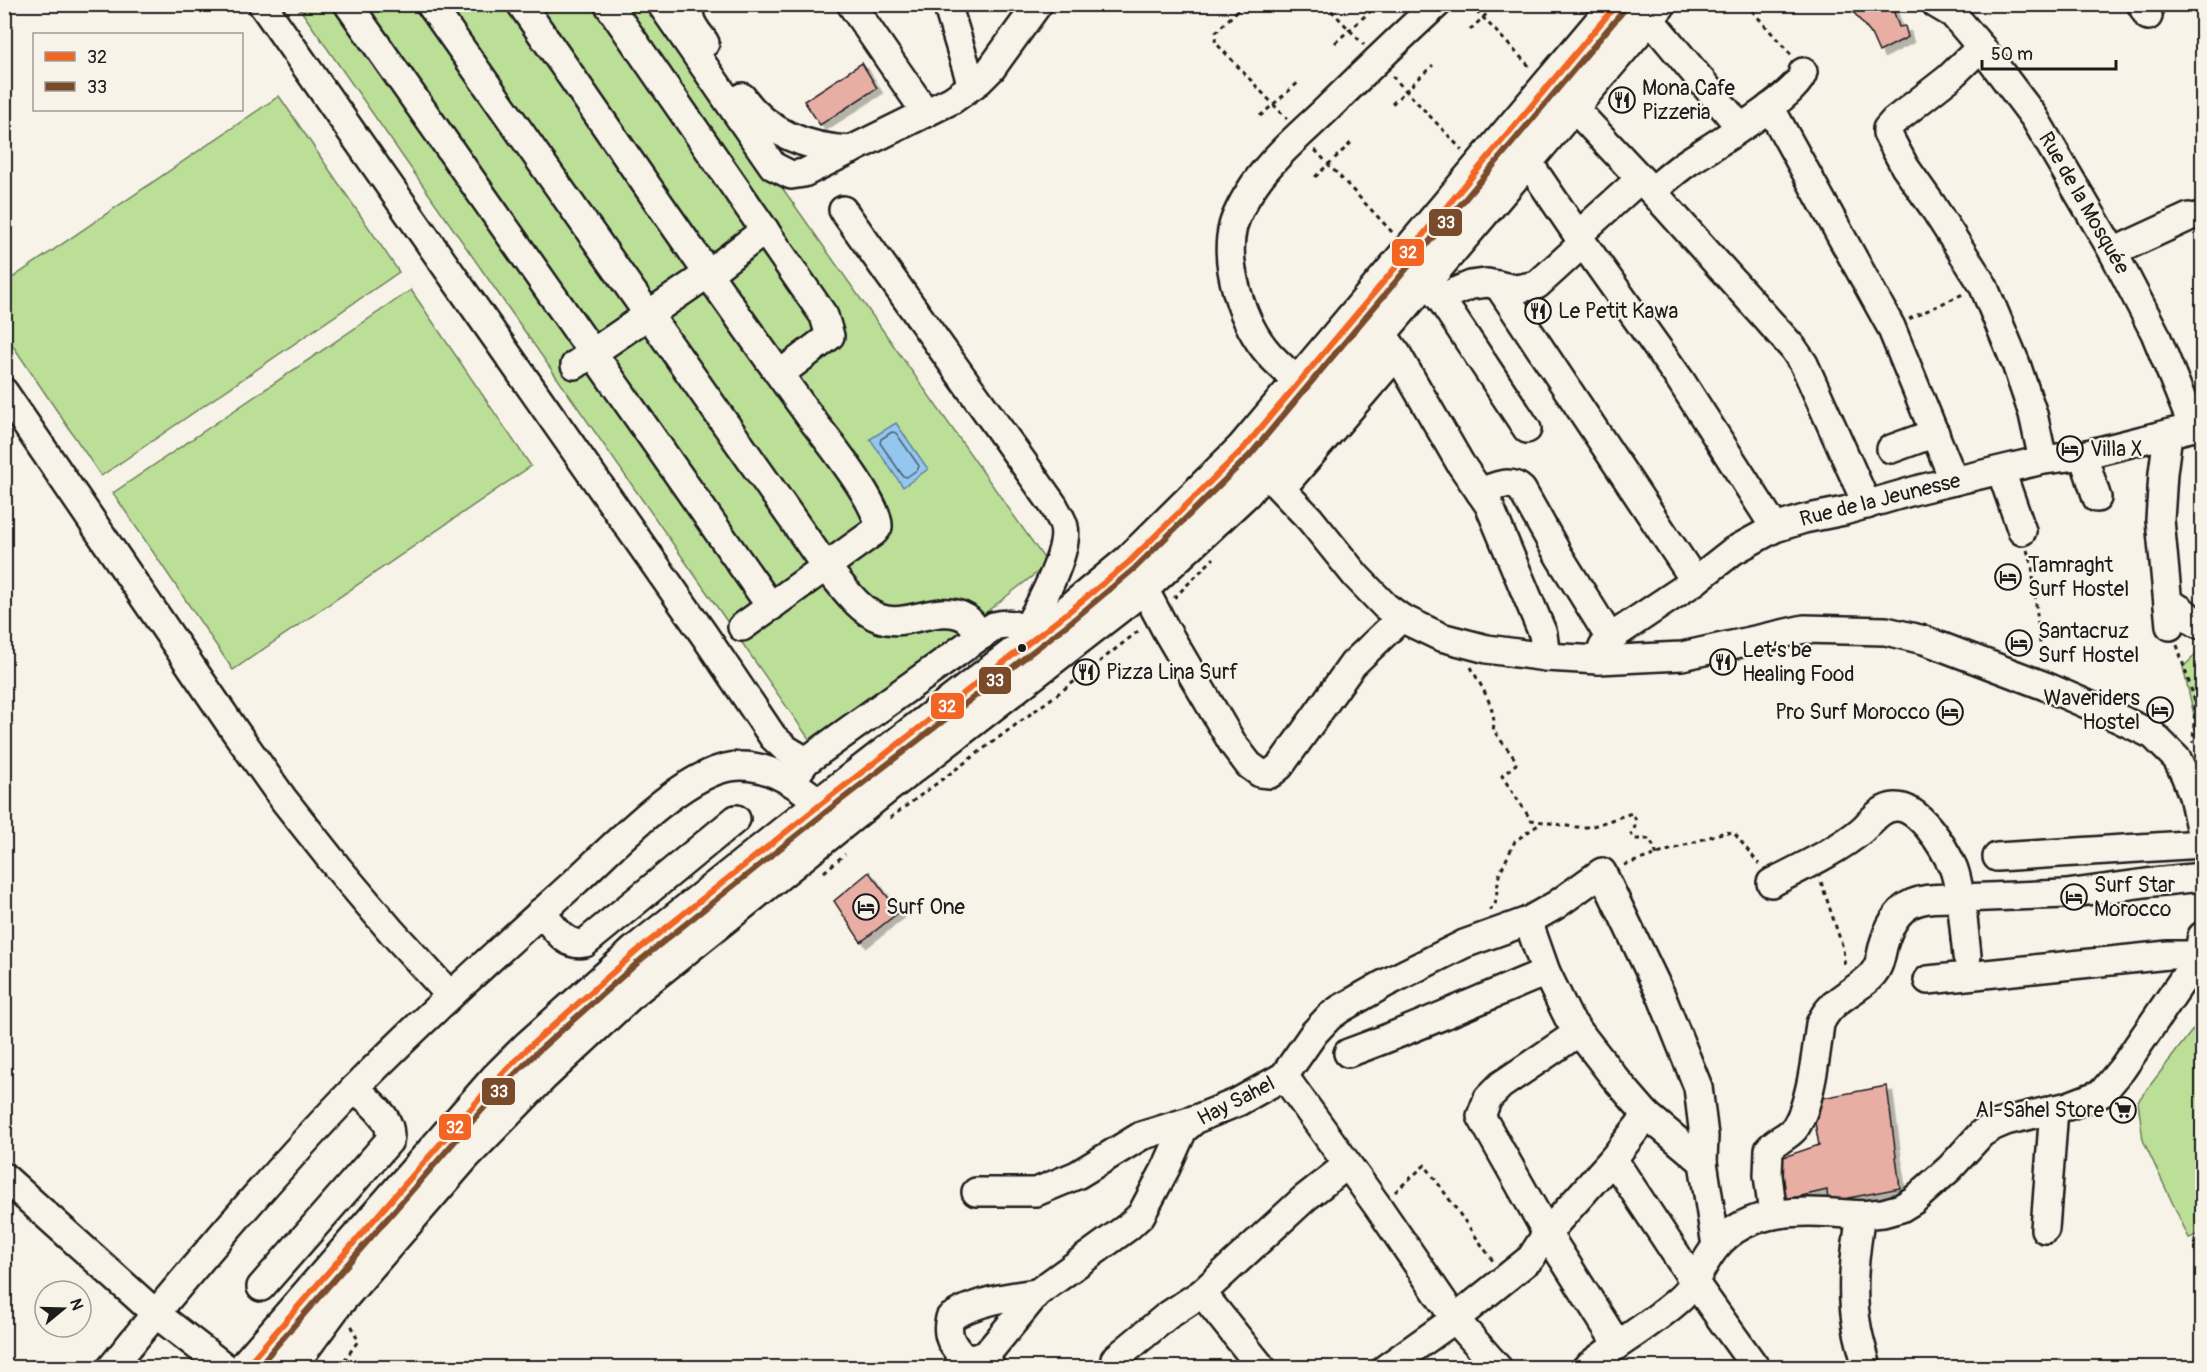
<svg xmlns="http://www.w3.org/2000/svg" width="2207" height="1372" font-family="Pangolin,sans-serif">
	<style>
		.green { fill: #bcdf98; stroke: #6c7e5a; stroke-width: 1.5 }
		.water { fill: #94c6f0; stroke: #64829b; stroke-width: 1.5 }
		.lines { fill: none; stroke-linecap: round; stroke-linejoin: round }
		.shore { stroke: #4c6071; stroke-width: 1.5 }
		.stream { stroke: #64829b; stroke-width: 5 }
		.building { fill: #e8aea4; stroke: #1c1c1c; stroke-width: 1.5; filter: url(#shadow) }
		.minor-casing { stroke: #1c1c1c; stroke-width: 32 }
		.highway-casing { stroke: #1c1c1c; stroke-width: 38 }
		.path { stroke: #1c1c1c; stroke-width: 3; stroke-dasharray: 4.5 4.5; stroke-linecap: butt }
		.minor { stroke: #f7f3e8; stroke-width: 27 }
		.highway { stroke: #f7f3e8; stroke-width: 33 }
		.bus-1-casing { stroke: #f7f3e8; stroke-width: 10 }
		.bus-2-casing { stroke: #f7f3e8; stroke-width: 10 }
		.bus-1 { stroke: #f26522; stroke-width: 6 }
		.bus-2 { stroke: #7a4b2a; stroke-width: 6 }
		.bus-dot { fill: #1c1c1c; stroke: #f7f3e8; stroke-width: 2 }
		.labels { text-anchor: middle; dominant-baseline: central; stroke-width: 4.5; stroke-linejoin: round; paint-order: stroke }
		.poi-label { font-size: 21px; fill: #1c1c1c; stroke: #f7f3e8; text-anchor: start }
		.street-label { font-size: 21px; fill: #1c1c1c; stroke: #f7f3e8 }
		.line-badge { stroke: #f7f3e8; stroke-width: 2 }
		.badge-label { font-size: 16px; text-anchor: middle; font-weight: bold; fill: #fff }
	</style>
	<defs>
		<filter id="shadow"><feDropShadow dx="5.5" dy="5.5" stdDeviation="0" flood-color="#0004"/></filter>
	</defs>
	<rect width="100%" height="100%" fill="#f7f3e8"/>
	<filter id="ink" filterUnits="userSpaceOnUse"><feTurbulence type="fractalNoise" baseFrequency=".0167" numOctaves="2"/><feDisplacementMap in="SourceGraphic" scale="12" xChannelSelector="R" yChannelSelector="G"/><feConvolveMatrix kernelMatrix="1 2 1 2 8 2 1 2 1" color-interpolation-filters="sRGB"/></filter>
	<g filter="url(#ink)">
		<!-- green -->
		<g class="green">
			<polygon points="297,5 653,5 1048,564 814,746"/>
			<polygon points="279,96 399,272 101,476 5,334 5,283"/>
			<polygon points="411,290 531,466 233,670 113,493"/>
			<polygon points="2202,649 2202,731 2197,728 2183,667"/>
			<polygon points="2201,1019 2202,1233 2189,1238 2143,1140 2138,1101"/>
		</g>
		<!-- water -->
		<polygon class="water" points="896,423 928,469 903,487 870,439"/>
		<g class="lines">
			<!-- shore -->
			<polygon class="shore" points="892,432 896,433 919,466 918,469 907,477 903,476 880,443 881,439"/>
			<!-- stream -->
			<polyline class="stream" points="2196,634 2202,644"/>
		</g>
		<!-- building -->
		<g class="building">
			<polygon points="1847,4 1891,4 1899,27 1905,26 1908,37 1879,52 1871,34"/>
			<polygon points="862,63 877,88 820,125 804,101"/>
			<polygon points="869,872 899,912 861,942 834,901"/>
			<polygon points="1887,1086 1900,1188 1828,1202 1827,1190 1784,1200 1775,1160 1819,1145 1811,1100"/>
		</g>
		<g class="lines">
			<!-- minor casing -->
			<g class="minor-casing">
				<g id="minor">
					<polyline points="262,4 705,636 773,737 786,749 806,761"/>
					<polyline points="348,4 771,607"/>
					<path d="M430 4 826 567C841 584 858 610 879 618 908 629 939 602 966 618 972 622 977 630 981 636"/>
					<path d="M521 4C618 143 713 284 813 421 828 440 881 507 878 527L874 532 742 627"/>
					<polyline points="608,4 824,316 830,336 780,374"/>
					<polyline points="661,4 773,166 791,175 804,173 952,100 979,81 991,69 1038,4"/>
					<path d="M691 4C685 20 697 31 705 43"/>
					<polyline points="851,4 926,113"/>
					<polyline points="947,4 972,86"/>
					<polyline points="1936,4 1953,14 1981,47 2034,117 2113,252 2155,333 2193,427"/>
					<polyline points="2141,4 2148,16"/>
					<polyline points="1648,17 1740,127"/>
					<polyline points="1981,47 1949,78 1894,121 1887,129 1887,133 1905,167 1932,205 1983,285 2016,364 2033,414 2043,460"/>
					<path d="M742 97C768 134 807 148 851 150"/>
					<polyline points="1572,106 1652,191 1793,348 1804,364 1867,505"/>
					<polyline points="1770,107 1891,327 1954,481"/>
					<polyline points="1526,159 1583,243 1681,381 1775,528"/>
					<path d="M1652 191C1664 181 1675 171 1688 162 1709 148 1800 94 1803 72"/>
					<path d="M843 210 1054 506C1057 513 1063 520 1064 527 1070 551 1037 611 1024 633"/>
					<polyline points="1578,235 1640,179"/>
					<polyline points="2113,252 2189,217"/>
					<polyline points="1424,281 1440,298 1471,285 1487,283 1516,289 1537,285 1583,243"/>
					<polyline points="1498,285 1695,581"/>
					<polyline points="1440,298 1527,429"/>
					<polyline points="1397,354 1460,463 1489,505 1543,634 1546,657"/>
					<polyline points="575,365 709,273 765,230"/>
					<path d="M1299 383C1289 373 1278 364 1269 354 1243 325 1223 265 1233 226 1237 212 1246 197 1254 185 1274 156 1302 133 1327 109 1363 74 1399 38 1437 4"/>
					<polyline points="4,392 235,731 284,800 337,867 392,932 450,995"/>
					<polyline points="2168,434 2163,473 2160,520 2170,626"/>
					<polyline points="1891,449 1935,433"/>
					<polyline points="2083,455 2097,498"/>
					<polyline points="1249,456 1310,519 1356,576 1385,606 1401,618 1441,637 1487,649 1546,657 1598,660 1682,656 1804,629 1886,631 1924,640 2045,686 2105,712 2153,735 2177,759 2185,775 2193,796 2202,837"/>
					<polyline points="2001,471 2022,531"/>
					<polyline points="1282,488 1397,354 1387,340"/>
					<path d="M1480 492C1494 487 1510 478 1522 490L1559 556 1610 638"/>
					<polyline points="1143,587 1166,630 1233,744 1249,765 1260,773 1270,774 1280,766 1353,664 1401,618"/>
					<path d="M2168 605C2187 607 2188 622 2202 625"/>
					<polyline points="1598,660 1603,647 1610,638 1695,581 1733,551 1775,528 1804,519 1844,511 1920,489 2043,460 2083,455 2202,425"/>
					<path d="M795 776 806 761 994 626C1016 620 1023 629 1036 645"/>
					<polyline points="1997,857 2202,844"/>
					<polygon points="1602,872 1661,995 1698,1087 1704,1136 1703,1162 1647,1115 1614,1077 1569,1019 1546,972 1528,921 1556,905"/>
					<path d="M1771 883C1798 869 1839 850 1862 830 1872 821 1880 808 1895 807 1919 805 1944 848 1953 867 1957 876 1958 888 1961 898 1922 898 1899 897 1885 940 1880 954 1882 966 1869 978 1852 994 1830 1000 1820 1024 1816 1053 1811 1104 1795 1128 1788 1137 1776 1140 1769 1149L1768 1175 1773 1215"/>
					<path d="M541 912C553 925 565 948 585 943L736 819"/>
					<polyline points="1967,956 1961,898 2066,894 2153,882 2202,877"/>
					<polyline points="1928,980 2168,955 2198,955"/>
					<polyline points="1579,1032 1501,1085 1488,1098 1481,1116 1547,1233 1613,1159 1647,1115"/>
					<path d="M1348 1053C1415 1029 1480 999 1546 972"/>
					<polyline points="1284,1076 1314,1033 1329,1017 1340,1009 1384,984 1464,944 1528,921"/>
					<polyline points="1613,1159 1695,1283 1756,1368"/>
					<polyline points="1703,1162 1716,1246"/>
					<polyline points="4,1177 155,1313 226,1368"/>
					<polyline points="976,1192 1036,1192 1077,1175 1141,1136 1196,1119"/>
					<polyline points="2045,1229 2054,1109"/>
					<path d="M261 1287 389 1141C395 1119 369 1102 355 1088"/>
					<polyline points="1202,1293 1262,1368"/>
					<path d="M986 1355 967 1360C953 1348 945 1336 950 1318 975 1301 1008 1297 1037 1293"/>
					<polyline points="1115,1359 1167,1316 1202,1293 1305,1198 1347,1165"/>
					<path d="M111 1368C189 1272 268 1178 354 1089 425 1017 500 950 575 882 612 848 676 780 725 768 761 759 795 782 821 804"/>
					<polyline points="991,1368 986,1355 1037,1293 1128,1227 1141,1215 1166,1168 1183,1130 1196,1119 1238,1102 1284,1076 1379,1208 1455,1319 1498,1368"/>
					<polyline points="1386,1368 1455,1319 1531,1258 1547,1233 1617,1344"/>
					<path d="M1586 1368C1617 1343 1653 1324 1682 1297 1697 1282 1702 1264 1715 1248 1749 1204 1812 1211 1861 1215"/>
					<path d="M1867 1368C1864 1354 1859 1340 1857 1327 1850 1290 1855 1252 1861 1215L1883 1213 1901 1208 1914 1200 1950 1168 1982 1133 1994 1126 2006 1121 2068 1106 2102 1093 2122 1069 2186 975 2198 955 2202 936"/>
				</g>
			</g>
			<!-- highway casing -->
			<g class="highway-casing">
				<g id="highway">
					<polyline points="248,1364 496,1080 529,1047 637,951 821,804 1066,614 1129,562 1243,449 1617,4"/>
					<polyline points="288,1368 336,1303 463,1156 542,1075 632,991 887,786 1143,587 1245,492 1659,4"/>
				</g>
			</g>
			<!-- path -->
			<g class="path">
				<polyline points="1244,4 1216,32 1215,42 1287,119"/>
				<polyline points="1325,4 1364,45"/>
				<polyline points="1470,4 1531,68"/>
				<polyline points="1746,4 1792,56"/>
				<polyline points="1470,30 1497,4"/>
				<polyline points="1335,43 1376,6"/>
				<polyline points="1392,76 1462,150"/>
				<polyline points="1392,104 1433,65"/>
				<polyline points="1260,116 1300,81"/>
				<polyline points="1315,150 1393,233"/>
				<polyline points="1315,177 1354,140"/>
				<polyline points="1909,319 1963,294"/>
				<polyline points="2027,550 2032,566 2042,662"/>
				<polyline points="1174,598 1214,558"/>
				<polyline points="2177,645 2195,701 2193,743"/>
				<path d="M1471 667C1480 685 1498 710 1493 730L1515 759 1516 764 1502 776 1531 820 1573 827H1590L1632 813C1638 821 1636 826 1631 834L1634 839H1650L1657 855"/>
				<polyline points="890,818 1071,684 1141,629"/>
				<polyline points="1624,865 1725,832 1734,833 1759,864"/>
				<polyline points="824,872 845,854"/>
				<polyline points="1821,882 1843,948 1845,968"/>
				<polyline points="1489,910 1495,906 1499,875 1515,841 1541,823"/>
				<polyline points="1395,1192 1425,1165 1493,1261"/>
				<polyline points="339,1368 358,1341 351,1324"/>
			</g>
			<!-- minor -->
			<use href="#minor" class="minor"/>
			<!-- highway -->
			<use href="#highway" class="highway"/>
			<!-- bus-1 casing -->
			<g class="bus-1-casing">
				<polyline id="bus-1" points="239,1368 248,1364 496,1080 529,1047 637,951 821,804 1066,614 1129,562 1243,449 1617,4"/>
			</g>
			<!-- bus-2 casing -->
			<g class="bus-2-casing">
				<polyline id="bus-2" points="257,1368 503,1086 535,1054 643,958 827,811 1072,621 1135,568 1250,455 1624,10"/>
			</g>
			<!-- bus-1 -->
			<use href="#bus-1" class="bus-1"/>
			<!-- bus-2 -->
			<use href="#bus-2" class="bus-2"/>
		</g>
	</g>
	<!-- icons -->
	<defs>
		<g id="restaurant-ring" transform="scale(1.35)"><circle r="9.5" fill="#f7f3e8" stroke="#1c1c1c" stroke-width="1.5"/><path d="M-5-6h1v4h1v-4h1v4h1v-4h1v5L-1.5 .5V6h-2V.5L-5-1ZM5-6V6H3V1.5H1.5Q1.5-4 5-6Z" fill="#1c1c1c"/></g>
		<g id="hotel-ring" transform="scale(1.35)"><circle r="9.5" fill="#f7f3e8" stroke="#1c1c1c" stroke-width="1.5"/><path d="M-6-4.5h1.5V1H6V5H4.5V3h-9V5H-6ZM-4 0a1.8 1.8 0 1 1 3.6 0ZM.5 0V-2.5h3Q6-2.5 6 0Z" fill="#1c1c1c"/></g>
		<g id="supermarket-ring" transform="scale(1.35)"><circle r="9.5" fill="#f7f3e8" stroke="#1c1c1c" stroke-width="1.5"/><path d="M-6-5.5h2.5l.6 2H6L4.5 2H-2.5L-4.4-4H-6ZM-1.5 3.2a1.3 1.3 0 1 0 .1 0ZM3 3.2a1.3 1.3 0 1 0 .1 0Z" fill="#1c1c1c"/></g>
	</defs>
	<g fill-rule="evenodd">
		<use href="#restaurant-ring" x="1622" y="100"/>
		<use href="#restaurant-ring" x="1538" y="311"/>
		<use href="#hotel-ring" x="2070" y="449"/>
		<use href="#hotel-ring" x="2008" y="577"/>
		<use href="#hotel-ring" x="2019" y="643"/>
		<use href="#restaurant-ring" x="1723" y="662"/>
		<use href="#restaurant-ring" x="1086" y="672"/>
		<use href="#hotel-ring" x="2160" y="710"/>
		<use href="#hotel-ring" x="1950" y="712"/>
		<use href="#hotel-ring" x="2074" y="897"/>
		<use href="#hotel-ring" x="866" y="907"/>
		<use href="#supermarket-ring" x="2123" y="1110"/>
	</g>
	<!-- markers -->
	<circle class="bus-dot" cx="1022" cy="648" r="5"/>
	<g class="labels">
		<!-- poi labels -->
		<g class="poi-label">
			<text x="1642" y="88">Mona Cafe<tspan x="1642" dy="24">Pizzeria</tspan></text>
			<text x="1558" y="311">Le Petit Kawa</text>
			<text x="2090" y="449">Villa X</text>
			<text x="2028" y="565">Tamraght<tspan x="2028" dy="24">Surf Hostel</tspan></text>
			<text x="2038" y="631">Santacruz<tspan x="2038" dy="24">Surf Hostel</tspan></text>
			<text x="1742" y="650">Let’s be<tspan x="1742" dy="24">Healing Food</tspan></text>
			<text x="1106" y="672">Pizza Lina Surf</text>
			<text x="2140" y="698" text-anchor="end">Waveriders<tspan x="2140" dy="24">Hostel</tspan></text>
			<text x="1930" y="712" text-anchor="end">Pro Surf Morocco</text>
			<text x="2094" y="885">Surf Star<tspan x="2094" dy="24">Morocco</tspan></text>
			<text x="886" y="907">Surf One</text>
			<text x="2104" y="1110" text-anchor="end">Al-Sahel Store</text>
		</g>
		<!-- street labels -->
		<g class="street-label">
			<text transform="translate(2084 203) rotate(60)">Rue de la Mosquée</text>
			<text transform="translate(1880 500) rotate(-14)">Rue de la Jeunesse</text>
			<text transform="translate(1236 1101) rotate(-27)">Hay Sahel</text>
		</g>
	</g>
	<g class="line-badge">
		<rect x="1428" y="208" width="35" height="29" rx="6" fill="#7a4b2a"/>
		<rect x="1391" y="238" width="34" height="29" rx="6" fill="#f26522"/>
		<rect x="978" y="666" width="34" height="29" rx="6" fill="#7a4b2a"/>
		<rect x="930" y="692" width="35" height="28" rx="6" fill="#f26522"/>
		<rect x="481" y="1077" width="35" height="29" rx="6" fill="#7a4b2a"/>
		<rect x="438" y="1113" width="34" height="28" rx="6" fill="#f26522"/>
	</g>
	<g class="badge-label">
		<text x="1446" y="228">33</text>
		<text x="1408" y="258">32</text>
		<text x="995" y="686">33</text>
		<text x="947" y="712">32</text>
		<text x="499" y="1097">33</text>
		<text x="455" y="1133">32</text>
	</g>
	<!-- margin -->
	<rect width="2207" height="1372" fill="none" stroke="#f7f3e8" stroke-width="24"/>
	<rect x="12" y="12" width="2183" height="1348" fill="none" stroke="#1c1c1c" stroke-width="2" filter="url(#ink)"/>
	<!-- legend -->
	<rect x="33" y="33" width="210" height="78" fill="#f7f3e8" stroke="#9f9d96" stroke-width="1.5"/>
	<rect x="45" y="52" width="30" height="9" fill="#f26522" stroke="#9f9d96" stroke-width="1.5"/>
	<text x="87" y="63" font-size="18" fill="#1c1c1c">32</text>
	<rect x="45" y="82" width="30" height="9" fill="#7a4b2a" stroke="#9f9d96" stroke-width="1.5"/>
	<text x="87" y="93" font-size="18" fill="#1c1c1c">33</text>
	<!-- north arrow -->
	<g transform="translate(63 1309) rotate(71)"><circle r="28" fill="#f7f3e8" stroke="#9f9d96" stroke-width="1.5"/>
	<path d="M0-4.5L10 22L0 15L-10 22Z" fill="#1c1c1c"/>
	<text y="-9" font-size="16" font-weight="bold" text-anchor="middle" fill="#1c1c1c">N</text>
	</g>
	<!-- scale -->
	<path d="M1982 60v9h134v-9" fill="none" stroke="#1c1c1c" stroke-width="3"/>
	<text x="1991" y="60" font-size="18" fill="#1c1c1c" stroke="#f7f3e8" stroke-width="4.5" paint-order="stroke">50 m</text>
</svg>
